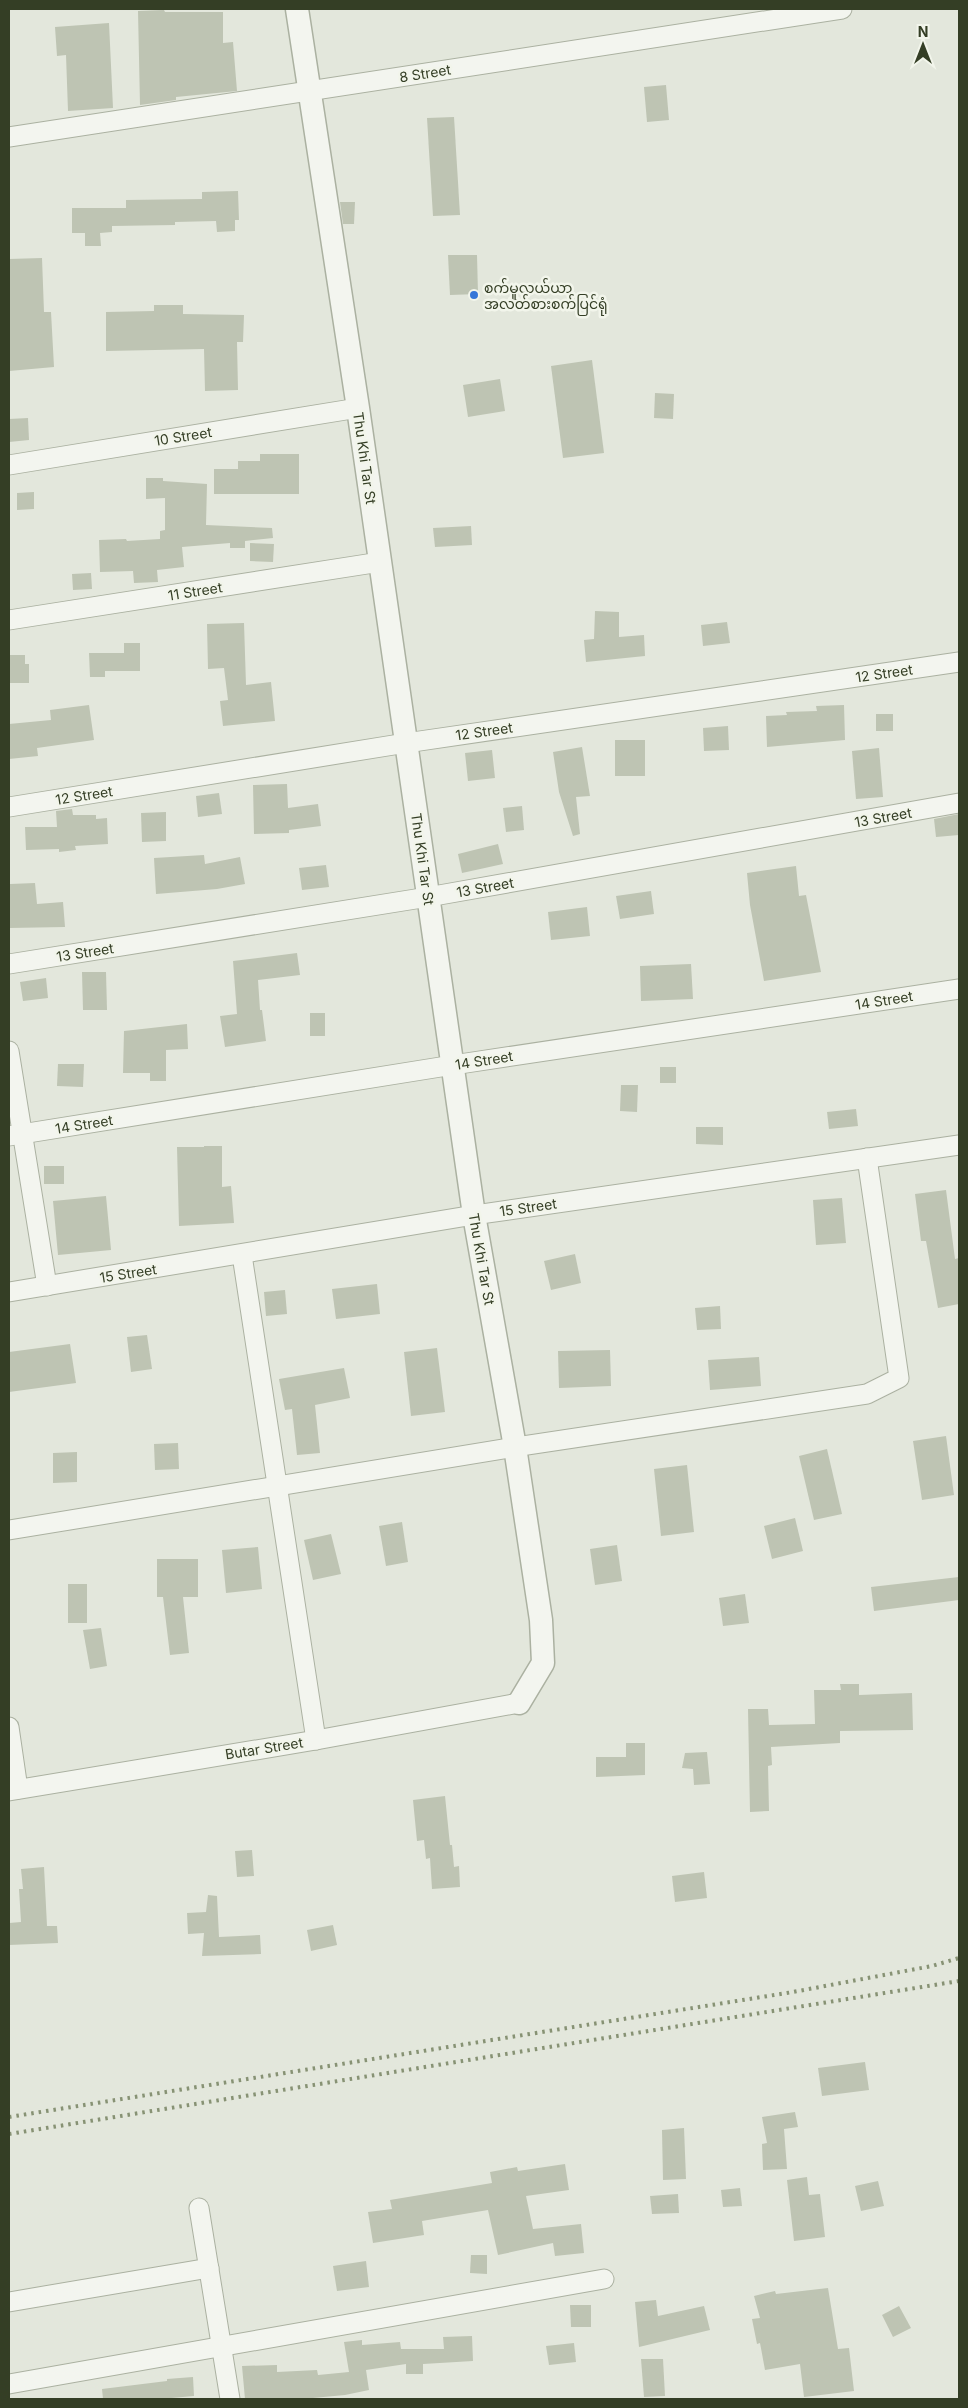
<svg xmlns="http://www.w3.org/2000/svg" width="968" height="2408" font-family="Inter,'Noto Sans Myanmar',sans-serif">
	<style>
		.building { fill: #bec4b3 }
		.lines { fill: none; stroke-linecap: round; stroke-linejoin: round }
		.minor-casing { stroke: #abb1a1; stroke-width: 21 }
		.tertiary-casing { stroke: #abb1a1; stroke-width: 25 }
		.minor { stroke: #f3f5ef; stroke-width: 19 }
		.tertiary { stroke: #f3f5ef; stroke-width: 22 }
		.rail { stroke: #879274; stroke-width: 4; stroke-dasharray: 2.5 5; stroke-linecap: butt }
		.poi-dot { fill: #3576d8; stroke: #f2f5eb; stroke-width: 2 }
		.labels { text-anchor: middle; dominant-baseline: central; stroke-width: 5; stroke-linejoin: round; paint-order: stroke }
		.street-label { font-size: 14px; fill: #343e25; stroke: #f2f5eb }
		.poi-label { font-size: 14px; fill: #343e25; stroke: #f2f5eb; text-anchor: start }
	</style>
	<rect width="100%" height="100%" fill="#e3e7dc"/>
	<!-- building -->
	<g class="building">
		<polygon points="164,10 165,12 223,12 223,43 233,42 237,91 176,97 176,100 140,105 138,11"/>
		<polygon points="109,23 113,108 68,111 66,55 57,56 55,27"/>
		<polygon points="666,85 669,120 647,122 644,87"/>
		<polygon points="454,117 460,215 433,216 427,118"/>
		<polygon points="238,191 239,220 235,220 235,231 217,232 216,221 175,222 175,225 112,226 112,232 100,233 101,246 85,246 85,233 72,233 72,208 126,208 126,200 202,199 202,192"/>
		<polygon points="340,202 355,202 354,224 343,224"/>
		<polygon points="448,255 477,255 478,294 450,295"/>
		<polygon points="42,258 44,312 51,312 54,367 9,371 9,259"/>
		<polygon points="154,305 183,305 183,314 244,315 243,342 237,342 238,390 205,391 204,349 106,351 106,312 154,311"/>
		<polygon points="592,360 604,453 563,458 551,366"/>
		<polygon points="500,379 505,411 468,417 463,385"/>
		<polygon points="655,393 674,394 673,419 654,418"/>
		<polygon points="28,418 29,440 9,442 9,419"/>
		<polygon points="260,454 299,454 299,494 214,494 214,469 238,469 238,461 260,461"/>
		<polygon points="146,478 163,478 163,481 207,484 206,525 272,528 273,538 245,541 245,548 230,548 230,543 182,547 184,567 157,570 158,582 134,583 133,571 100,572 99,540 126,539 127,541 160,539 160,531 165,530 165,498 146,499"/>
		<polygon points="34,492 34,509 17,510 17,493"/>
		<polygon points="471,526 472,545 435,547 433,528"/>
		<polygon points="250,543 274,544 273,562 250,561"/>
		<polygon points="91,573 92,589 73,590 72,574"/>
		<polygon points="595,611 619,612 619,637 644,635 645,656 586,662 584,640 594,639"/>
		<polygon points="727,622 730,643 703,646 701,625"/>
		<polygon points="244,623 246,685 271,682 275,721 223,726 220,701 228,700 224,668 208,669 207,624"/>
		<polygon points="124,643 140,643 140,671 105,671 105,677 90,677 89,653 124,653"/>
		<polygon points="9,655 25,655 25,664 29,664 29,683 9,683"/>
		<polygon points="89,705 94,740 37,748 38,756 9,759 9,724 51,720 50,710"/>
		<polygon points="844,705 845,740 767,747 766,716 787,715 786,712 817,711 816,706"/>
		<rect x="876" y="714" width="17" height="17"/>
		<polygon points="728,726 729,750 704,751 703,728"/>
		<rect x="615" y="740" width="30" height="36"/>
		<polygon points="582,747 590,796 576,797 580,834 573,836 559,792 553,752"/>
		<polygon points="879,748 883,797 856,799 852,751"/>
		<polygon points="492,750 495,778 468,781 465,753"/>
		<polygon points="287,784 288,808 318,804 321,826 289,830 289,833 254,834 253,785"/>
		<polygon points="219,793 222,814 198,817 196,796"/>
		<polygon points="522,806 524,830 506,832 503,808"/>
		<polygon points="72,809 73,815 96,815 96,819 107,818 108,844 75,846 76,850 59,852 59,849 26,850 25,827 57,827 56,811"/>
		<polygon points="166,812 166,841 142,842 141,813"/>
		<polygon points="959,814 959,835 936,837 934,819"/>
		<polygon points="498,844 503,864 462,873 458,854"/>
		<polygon points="204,855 205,864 240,857 245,884 217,889 156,894 154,858"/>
		<polygon points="326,865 329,887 302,890 299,868"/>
		<polygon points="796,866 799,896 806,895 821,972 764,981 750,905 747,873"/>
		<polygon points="35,883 37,904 63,902 65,927 9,928 10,884"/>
		<polygon points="651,891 654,914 620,919 616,896"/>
		<polygon points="587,907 590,936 551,940 548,912"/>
		<polygon points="297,953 300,975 258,980 260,1010 262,1010 266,1041 225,1047 220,1016 237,1014 233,961"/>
		<polygon points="691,964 693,999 641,1001 640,966"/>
		<polygon points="82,972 106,972 107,1010 83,1010"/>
		<polygon points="46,978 48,998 23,1001 20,982"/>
		<rect x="310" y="1013" width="15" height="23"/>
		<polygon points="187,1024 188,1049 166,1050 166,1081 150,1081 150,1073 123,1073 124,1031"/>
		<polygon points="58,1064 84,1064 83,1087 57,1086"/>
		<rect x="660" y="1067" width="16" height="16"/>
		<polygon points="621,1085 638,1085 637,1112 620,1111"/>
		<polygon points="856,1109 858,1126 829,1129 827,1112"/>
		<polygon points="696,1127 723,1127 723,1145 696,1144"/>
		<polygon points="204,1146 222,1146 222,1187 231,1186 234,1223 179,1226 177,1147 204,1147"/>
		<rect x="44" y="1166" width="20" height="18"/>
		<polygon points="946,1190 955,1259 959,1258 959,1304 938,1308 926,1241 921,1241 915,1194"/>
		<polygon points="106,1196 111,1250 58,1255 53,1201"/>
		<polygon points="842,1198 846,1243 816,1245 813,1200"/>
		<polygon points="575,1254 581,1283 551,1290 544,1261"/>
		<polygon points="377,1284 380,1314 336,1319 332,1289"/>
		<polygon points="285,1290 287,1314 266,1316 264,1292"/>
		<polygon points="720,1306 721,1329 697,1330 695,1308"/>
		<polygon points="147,1335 152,1369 131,1372 127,1337"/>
		<polygon points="70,1344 76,1383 9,1392 9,1352"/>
		<polygon points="437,1348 445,1412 411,1416 404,1352"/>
		<polygon points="610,1350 611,1386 559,1388 558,1351"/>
		<polygon points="759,1357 761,1386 710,1390 708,1360"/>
		<polygon points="344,1368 350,1398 315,1405 320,1453 297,1455 292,1409 285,1410 279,1379"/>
		<polygon points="946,1436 954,1495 922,1500 913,1441"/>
		<polygon points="178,1443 179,1469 155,1470 154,1444"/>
		<polygon points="827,1449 842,1514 814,1520 799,1456"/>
		<polygon points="77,1452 77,1482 53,1483 53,1453"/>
		<polygon points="687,1465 694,1532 661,1536 654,1469"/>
		<polygon points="795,1518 803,1551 772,1559 764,1526"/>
		<polygon points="402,1522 408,1562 386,1566 379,1526"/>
		<polygon points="331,1534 341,1574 313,1580 304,1540"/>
		<polygon points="617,1545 622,1581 595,1585 590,1549"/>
		<polygon points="258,1547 262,1589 226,1593 222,1550"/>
		<polygon points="157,1559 198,1559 198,1597 183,1597 189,1653 170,1655 163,1597 157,1597"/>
		<polygon points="959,1577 959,1600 874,1611 871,1587"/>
		<rect x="68" y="1584" width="19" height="39"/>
		<polygon points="745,1594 749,1623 723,1626 719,1598"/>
		<polygon points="101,1628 107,1666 90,1669 83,1630"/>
		<polygon points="840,1684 859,1684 859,1695 912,1693 913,1730 840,1731 840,1743 771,1747 772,1765 768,1766 769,1811 750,1812 748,1709 768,1709 769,1725 815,1724 814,1690 841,1690"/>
		<polygon points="626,1743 645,1743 645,1775 596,1777 596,1757 626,1757"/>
		<polygon points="707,1752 710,1784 694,1785 693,1769 682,1768 685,1753"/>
		<polygon points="445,1796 450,1845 452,1845 454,1867 459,1866 460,1887 432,1889 430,1858 426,1859 424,1840 417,1841 413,1800"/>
		<polygon points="252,1850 254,1876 237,1877 235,1851"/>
		<polygon points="44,1867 47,1926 57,1926 58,1943 9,1945 9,1923 21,1922 19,1889 23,1889 21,1869"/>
		<polygon points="704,1872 707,1898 675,1902 672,1876"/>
		<polygon points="208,1895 217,1896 219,1937 260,1935 261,1954 202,1956 204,1933 188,1934 187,1913 206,1912"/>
		<polygon points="333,1925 337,1945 311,1951 307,1930"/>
		<polygon points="865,2062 869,2090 822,2096 818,2068"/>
		<polygon points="795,2112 798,2127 784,2129 787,2169 763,2170 762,2144 767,2143 762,2117"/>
		<polygon points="684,2128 686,2179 663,2180 662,2130"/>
		<polygon points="565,2164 569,2190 526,2196 533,2229 581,2224 584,2253 555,2256 553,2243 498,2255 488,2210 422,2221 424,2235 373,2243 368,2212 392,2209 390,2200 492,2183 490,2172 517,2167 518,2171"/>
		<polygon points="807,2177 809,2195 820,2194 825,2237 794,2241 787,2180"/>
		<polygon points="878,2181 884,2206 861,2211 855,2186"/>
		<polygon points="740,2188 742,2206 723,2207 721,2190"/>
		<polygon points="678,2194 679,2213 652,2214 650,2196"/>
		<polygon points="471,2255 487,2255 487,2274 470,2273"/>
		<polygon points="366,2261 369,2287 337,2291 333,2266"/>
		<polygon points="828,2288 838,2349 849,2348 854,2391 804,2397 800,2364 765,2370 760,2343 757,2344 752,2319 760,2318 754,2296 775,2291 776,2294"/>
		<polygon points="656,2300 658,2316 704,2306 710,2330 639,2347 635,2302"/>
		<polygon points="570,2305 591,2305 591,2327 571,2327"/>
		<polygon points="899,2306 911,2328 893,2337 882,2315"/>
		<polygon points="472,2336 473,2361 423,2364 423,2374 406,2374 406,2364 366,2370 369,2390 345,2395 302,2399 245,2399 242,2366 277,2365 277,2372 317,2370 318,2375 349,2372 344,2342 362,2340 362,2345 400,2342 401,2349 444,2349 443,2337"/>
		<polygon points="574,2343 576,2362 549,2365 546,2346"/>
		<polygon points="641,2359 663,2359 665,2396 644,2397"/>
		<polygon points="193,2377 194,2396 160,2399 103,2399 102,2389 167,2381 167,2379"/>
	</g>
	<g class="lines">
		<!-- minor casing -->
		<g class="minor-casing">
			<g id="minor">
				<polyline points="9,137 842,9"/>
				<polyline points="9,465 358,408"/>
				<polyline points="9,620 380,562"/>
				<polyline points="9,807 406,743 959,662"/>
				<polyline points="9,964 428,897 959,803"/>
				<polyline points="9,1051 47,1286"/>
				<polyline points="9,1136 453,1065 959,989"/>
				<polyline points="242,1255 316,1740"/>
				<polyline points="9,1292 474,1215 959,1145"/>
				<polyline points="9,1530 515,1447 867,1394 899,1378 867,1158"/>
				<polyline points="9,1727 18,1789"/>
				<polyline points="9,1791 316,1740 519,1703"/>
				<polyline points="199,2208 230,2399"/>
				<polyline points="9,2302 209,2268"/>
				<polyline points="9,2384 604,2279"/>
			</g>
		</g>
		<!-- tertiary casing -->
		<g class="tertiary-casing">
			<polyline id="tertiary" points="297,9 358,408 474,1215 515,1447 541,1620 543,1663 519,1703"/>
		</g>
		<!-- minor -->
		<use href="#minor" class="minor"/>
		<!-- tertiary -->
		<use href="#tertiary" class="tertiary"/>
		<!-- rail -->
		<g class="rail">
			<polyline points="9,2117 793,1992 932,1966 959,1958"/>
			<polyline points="9,2134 959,1981"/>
		</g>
	</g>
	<!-- markers -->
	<circle class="poi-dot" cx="474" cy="295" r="5"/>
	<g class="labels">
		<!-- street labels -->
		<g class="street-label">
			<text transform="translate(425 73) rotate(-9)">8 Street</text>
			<text transform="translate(183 436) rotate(-9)">10 Street</text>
			<text transform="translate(365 458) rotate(82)">Thu Khi Tar St</text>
			<text transform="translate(195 591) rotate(-9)">11 Street</text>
			<text transform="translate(884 673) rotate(-8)">12 Street</text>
			<text transform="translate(484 731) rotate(-8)">12 Street</text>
			<text transform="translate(84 795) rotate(-9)">12 Street</text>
			<text transform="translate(883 817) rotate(-10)">13 Street</text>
			<text transform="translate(423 859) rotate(82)">Thu Khi Tar St</text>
			<text transform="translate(485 887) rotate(-10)">13 Street</text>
			<text transform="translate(85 952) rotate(-9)">13 Street</text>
			<text transform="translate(884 1000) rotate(-9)">14 Street</text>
			<text transform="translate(484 1060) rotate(-9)">14 Street</text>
			<text transform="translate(84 1124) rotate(-9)">14 Street</text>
			<text transform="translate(528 1207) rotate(-8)">15 Street</text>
			<text transform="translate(482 1259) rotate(80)">Thu Khi Tar St</text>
			<text transform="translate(128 1273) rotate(-9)">15 Street</text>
			<text transform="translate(264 1748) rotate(-9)">Butar Street</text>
		</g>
		<!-- poi labels -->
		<g class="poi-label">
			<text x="484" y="287">စက်မှုလယ်ယာ<tspan x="484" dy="16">အလတ်စားစက်ပြင်ရုံ</tspan></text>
		</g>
	</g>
	<!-- border -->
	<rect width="968" height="2408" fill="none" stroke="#343e25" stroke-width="20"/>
	<!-- north arrow -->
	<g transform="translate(923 45)" stroke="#f2f5eb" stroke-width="4" paint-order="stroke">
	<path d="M0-4L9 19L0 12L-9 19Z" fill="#343e25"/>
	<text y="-8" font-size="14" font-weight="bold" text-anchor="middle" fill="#343e25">N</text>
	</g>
</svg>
